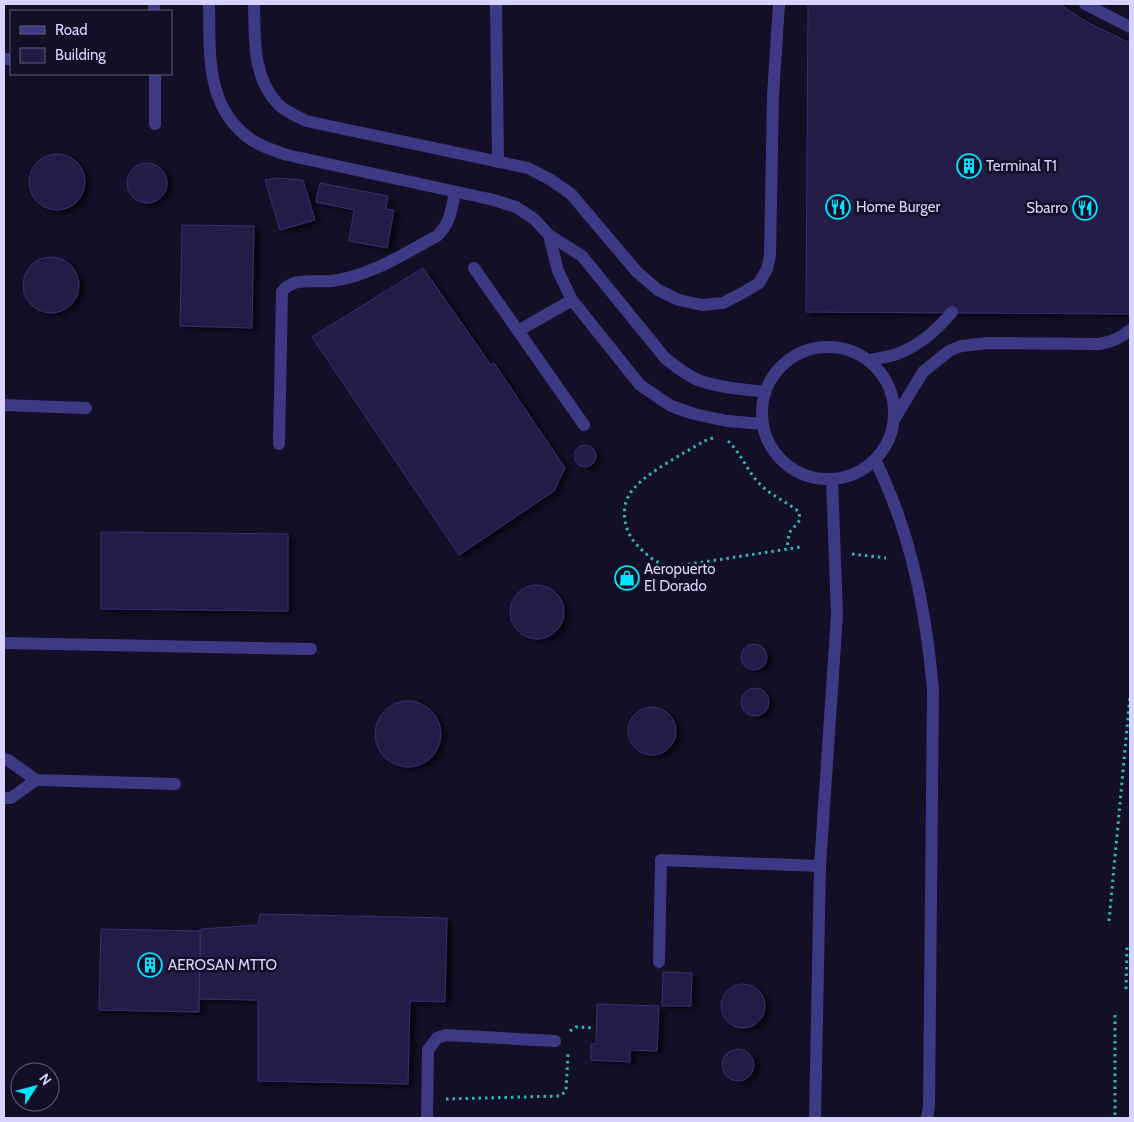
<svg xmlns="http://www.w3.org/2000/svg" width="1134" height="1122" font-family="Cabin,sans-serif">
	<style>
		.building { fill: #241b47; stroke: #3b2d73; filter: url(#shadow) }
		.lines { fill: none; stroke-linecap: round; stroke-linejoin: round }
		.path { stroke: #2fb8b0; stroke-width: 3; stroke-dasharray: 2.5 4; stroke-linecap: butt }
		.lane { stroke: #3d3a85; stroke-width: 12 }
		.street { stroke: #3d3a85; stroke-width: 12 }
		.labels { text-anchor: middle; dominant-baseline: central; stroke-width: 5; stroke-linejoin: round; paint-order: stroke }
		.poi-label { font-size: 15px; fill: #d9d4ff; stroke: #130f26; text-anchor: start }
	</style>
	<defs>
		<filter id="shadow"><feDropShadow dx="5.5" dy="3" stdDeviation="2.5" flood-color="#0009"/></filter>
	</defs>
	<rect width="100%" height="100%" fill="#130f26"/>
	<!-- building -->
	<g class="building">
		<polygon points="808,4 1059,4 1087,22 1130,43 1130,314 806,312"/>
		<circle cx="57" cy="182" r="28"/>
		<circle cx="147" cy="183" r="20"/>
		<polygon points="276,178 303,180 315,220 280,230 265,180"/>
		<polygon points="320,183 388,196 386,209 394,210 387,248 349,241 354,210 316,202"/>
		<polygon points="182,225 254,226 252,328 180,326"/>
		<circle cx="51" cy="285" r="28"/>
		<polygon points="423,268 491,365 494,363 565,468 554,491 459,555 312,337"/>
		<circle cx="585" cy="456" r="11"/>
		<polygon points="101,532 288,534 288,611 101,609"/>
		<circle cx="537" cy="612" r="27"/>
		<circle cx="754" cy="657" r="13"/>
		<circle cx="755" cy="702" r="14"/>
		<circle cx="408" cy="734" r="33"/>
		<circle cx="652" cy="731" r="24"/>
		<polygon points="260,914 447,918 445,1002 410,1001 408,1084 258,1081 258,1000 199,999 201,929 258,925"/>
		<polygon points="101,929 200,931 199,1012 99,1010"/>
		<polygon points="663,972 692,973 691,1006 662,1006"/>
		<circle cx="743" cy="1006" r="22"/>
		<polygon points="597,1004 659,1006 657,1051 630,1050 630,1062 591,1060 591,1044 596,1044"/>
		<circle cx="738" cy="1065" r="16"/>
	</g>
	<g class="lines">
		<!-- path -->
		<g class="path">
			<path d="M713 438 704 441C685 453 639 476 629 495 621 509 624 526 632 539 639 548 651 560 662 564 666 566 672 566 677 566L801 547"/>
			<path d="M728 441C741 453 746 469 758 482 769 495 786 501 799 512L800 520 789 533 787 549"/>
			<polyline points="852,554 886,558"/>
			<polyline points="1109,921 1130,696"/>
			<polyline points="1126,989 1127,947"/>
			<polyline points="1115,1015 1115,1118"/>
			<polyline points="570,1031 576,1027 594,1028"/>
			<polyline points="446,1099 560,1096 566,1091 568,1054"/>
		</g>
		<!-- lane -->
		<g class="lane">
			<polyline points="154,4 154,11"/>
			<path d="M254 4C255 37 252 76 277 103 284 111 296 116 306 121L528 168 551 180 571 194 637 272 658 290 679 300 702 305 723 303 746 291 759 283 767 269 770 256 773 95 779 4"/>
			<polyline points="496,4 498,162"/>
			<polyline points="1085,4 1130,27"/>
			<polyline points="4,59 11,59"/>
			<polyline points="155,124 155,74"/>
			<polyline points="474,268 584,425"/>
			<polyline points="518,331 572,300"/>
			<path d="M870 360C879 358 888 357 897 354 918 346 938 329 952 312"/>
			<polyline points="4,405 86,408"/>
			<path d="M895 418 923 372 949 351 961 346 988 343 1099 344C1112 342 1121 338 1130 330"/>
			<path d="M279 444 282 292C293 276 315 283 332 281 371 276 403 254 437 236 451 222 451 211 455 192"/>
			<polyline points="4,643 311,649"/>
			<polyline points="4,759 8,760 36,780 175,784"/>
			<polyline points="4,798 11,798 36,780"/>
			<polyline points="659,962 661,860 820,866"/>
			<polyline points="427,1118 428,1050 437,1038 446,1035 555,1041"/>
			<polyline points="815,1118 820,866 837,615 832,479"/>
		</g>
		<!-- street -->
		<g class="street">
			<path d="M209 4C210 50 205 102 245 135 257 145 273 150 287 155L494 200 516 207 534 219 549 235 582 256 665 358C675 366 686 375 698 380 719 388 743 389 765 392"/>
			<polyline points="549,235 558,271 572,300 640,385 671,406 694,414 727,421 763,424"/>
			<circle cx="828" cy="413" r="66"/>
			<path d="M875 460C911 532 926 611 933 690L929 1106 927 1118"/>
		</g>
	</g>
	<!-- icons -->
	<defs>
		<g id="building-ring" transform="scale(1.25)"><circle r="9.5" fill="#130f26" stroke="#00e5ff" stroke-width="1.5"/><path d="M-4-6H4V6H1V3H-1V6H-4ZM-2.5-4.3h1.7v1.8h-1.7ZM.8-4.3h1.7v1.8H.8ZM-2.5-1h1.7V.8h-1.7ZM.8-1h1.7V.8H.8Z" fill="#00e5ff"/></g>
		<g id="restaurant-ring" transform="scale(1.25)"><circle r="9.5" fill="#130f26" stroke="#00e5ff" stroke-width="1.5"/><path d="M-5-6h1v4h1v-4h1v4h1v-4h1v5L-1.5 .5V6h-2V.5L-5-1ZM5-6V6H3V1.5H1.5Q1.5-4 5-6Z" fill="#00e5ff"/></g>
		<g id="shop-ring" transform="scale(1.25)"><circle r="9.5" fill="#130f26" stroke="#00e5ff" stroke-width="1.5"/><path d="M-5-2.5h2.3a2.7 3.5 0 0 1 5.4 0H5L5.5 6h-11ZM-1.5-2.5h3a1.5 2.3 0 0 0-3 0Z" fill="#00e5ff"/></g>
	</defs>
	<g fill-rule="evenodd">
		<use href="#building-ring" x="969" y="166"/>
		<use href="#restaurant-ring" x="838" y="207"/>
		<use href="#restaurant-ring" x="1085" y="208"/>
		<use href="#shop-ring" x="627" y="578"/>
		<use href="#building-ring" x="150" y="965"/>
	</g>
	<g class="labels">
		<!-- poi labels -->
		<g class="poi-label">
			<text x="986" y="166">Terminal T1</text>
			<text x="856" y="207">Home Burger</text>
			<text x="1068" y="208" text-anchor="end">Sbarro</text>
			<text x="644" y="569">Aeropuerto<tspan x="644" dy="17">El Dorado</tspan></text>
			<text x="168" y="965">AEROSAN MTTO</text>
		</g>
	</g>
	<!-- border -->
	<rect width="1134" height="1122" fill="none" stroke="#d9d4ff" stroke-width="10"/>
	<!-- legend -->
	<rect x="10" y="10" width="162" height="65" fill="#130f26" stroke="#625e7d"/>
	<rect x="20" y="26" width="25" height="8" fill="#3d3a85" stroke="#625e7d"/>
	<text x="55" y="35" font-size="15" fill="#d9d4ff">Road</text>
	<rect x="20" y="48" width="25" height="15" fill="#241b47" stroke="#625e7d"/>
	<text x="55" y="60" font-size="15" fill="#d9d4ff">Building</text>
	<!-- north arrow -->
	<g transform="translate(35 1087) rotate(54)"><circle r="24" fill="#130f26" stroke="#625e7d"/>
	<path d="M0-4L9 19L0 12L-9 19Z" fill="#00e5ff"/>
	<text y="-8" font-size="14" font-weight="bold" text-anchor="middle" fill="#d9d4ff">N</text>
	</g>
</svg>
